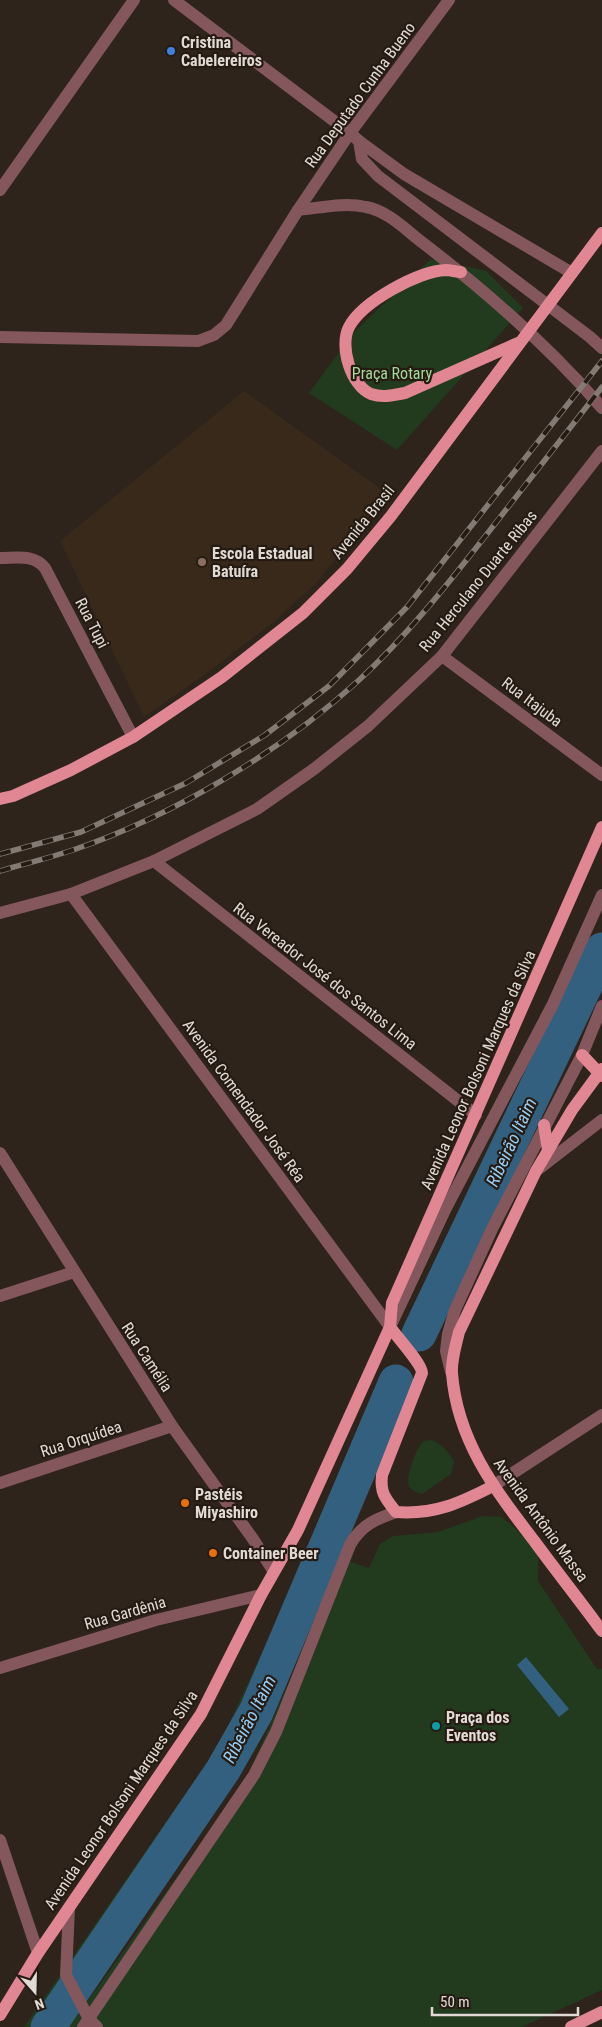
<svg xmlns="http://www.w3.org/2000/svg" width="602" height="2027" font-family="'Roboto Condensed',sans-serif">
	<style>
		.built { fill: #38291b }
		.green { fill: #223a1e }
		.water { fill: #346080 }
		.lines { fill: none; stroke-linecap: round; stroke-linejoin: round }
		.river { stroke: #346080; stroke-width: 35 }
		.minor { stroke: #84575d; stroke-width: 12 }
		.major { stroke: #e18693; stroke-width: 12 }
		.rail-casing { stroke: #837a73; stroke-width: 5.5 }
		.rail { stroke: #251b12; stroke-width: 4; stroke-dasharray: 11; stroke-linecap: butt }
		.shop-dot { fill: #3f7fe0; stroke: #251b12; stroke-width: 2 }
		.education-dot { fill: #8d6e63; stroke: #251b12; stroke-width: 2 }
		.food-dot { fill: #e8710a; stroke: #251b12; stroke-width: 2 }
		.culture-dot { fill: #0f9aa8; stroke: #251b12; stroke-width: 2 }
		.labels { text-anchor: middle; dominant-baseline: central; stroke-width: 4.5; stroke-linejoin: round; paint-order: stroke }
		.poi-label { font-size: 16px; font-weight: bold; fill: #e1dad4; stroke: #251b12; text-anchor: start }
		.street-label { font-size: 16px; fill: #e1dad4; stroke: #251b12 }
		.park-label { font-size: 16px; fill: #a2d899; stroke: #251b12 }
		.water-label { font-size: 18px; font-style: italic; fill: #96cdf6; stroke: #251b12 }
	</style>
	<rect width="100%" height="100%" fill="#2e241b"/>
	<!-- built -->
	<polygon class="built" points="244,391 388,494 317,582 275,621 207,673 144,717 60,541"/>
	<!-- green -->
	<g class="green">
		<polygon points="431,259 486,271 523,308 397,450 309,393 353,333"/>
		<path d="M432 1440C442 1444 449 1452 454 1462L451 1474 422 1494C417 1493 412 1491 409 1486 405 1478 417 1445 424 1441 425 1441 432 1440 432 1440Z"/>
		<polygon points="483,1516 502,1517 516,1529 538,1553 538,1581 597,1669 602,1669 602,1990 522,2027 69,2027 245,1782 343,1559 369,1568 380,1544 393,1536 438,1532"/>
		<polygon points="316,1537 323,1541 235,1735 222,1759 32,2027 24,2027 206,1764 225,1732"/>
	</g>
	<!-- water -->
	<polygon class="water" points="526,1657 569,1709 559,1717 517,1665"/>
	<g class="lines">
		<!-- river -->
		<g class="river">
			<polyline points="419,1334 602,950"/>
			<polyline points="48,2027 223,1770 256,1712 396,1382"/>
		</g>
		<!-- minor -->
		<g class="minor">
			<polyline points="174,0 350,133 359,141 362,159 378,176 590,337 602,348"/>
			<polyline points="359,141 404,174 572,273"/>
			<polyline points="0,190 134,0"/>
			<path d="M298 210C320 208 344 202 366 207 388 211 406 230 423 243 488 293 549 346 602 408"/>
			<polyline points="0,337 198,341 214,335 226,325 298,210 350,133 449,0"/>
			<path d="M0 558C17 558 34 554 45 568L133 737"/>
			<polyline points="442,656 602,775"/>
			<polyline points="154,861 476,1115"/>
			<polyline points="71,894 390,1327 446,1208 553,1004 602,895"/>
			<polyline points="0,913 71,894 154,861 257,809 314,769 368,726 442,656 602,451"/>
			<polyline points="0,1153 172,1426 253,1539 274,1572"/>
			<polyline points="536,1171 602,1120"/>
			<polyline points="0,1296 74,1272"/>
			<polyline points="451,1372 446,1351 448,1334 455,1310 492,1229 582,1055 602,1006"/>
			<polyline points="0,1483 172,1426"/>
			<polyline points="493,1486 602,1415"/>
			<polyline points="0,1668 156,1620 261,1595"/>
			<polyline points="0,1840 38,1953"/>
			<polyline points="69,1908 66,1975 89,2019 97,2027"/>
			<path d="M83 2027 254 1775 276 1732 350 1545C361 1525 376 1519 396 1512"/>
		</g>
		<!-- major -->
		<g class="major">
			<path d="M461 272C456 272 451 270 446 270 418 271 362 302 349 327 339 346 351 386 371 394 383 398 394 395 405 393L518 343"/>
			<polyline points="0,799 13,796 71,770 133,737 222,677 303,613 347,569 391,516 602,233"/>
			<polyline points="582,1055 602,1076"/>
			<path d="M602 1069 572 1110 536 1171 459 1332C456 1345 451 1360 452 1373 457 1441 496 1491 535 1542 557 1572 580 1601 602 1631"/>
			<polyline points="544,1125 548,1150"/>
			<path d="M390 1327C397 1337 422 1364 422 1373L382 1475C380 1493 385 1498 396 1512 434 1515 460 1503 493 1486"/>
			<polyline points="0,2015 38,1953 201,1714 261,1595 298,1530 390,1327 392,1303 602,827"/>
			<polyline points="571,2027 602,2012"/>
		</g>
		<!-- rail casing -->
		<g class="rail-casing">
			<g id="rail">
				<polyline points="0,854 81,832 186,783 265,735 329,686 407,607 602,361"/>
				<path d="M0 871C24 864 49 858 73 850 173 816 280 752 358 681 406 637 447 585 487 534 525 485 564 436 602 387"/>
			</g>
		</g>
		<!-- rail -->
		<use href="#rail" class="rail"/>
	</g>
	<!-- markers -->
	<circle class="shop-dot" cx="171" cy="51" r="5"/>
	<circle class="education-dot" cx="202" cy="562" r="5"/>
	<g class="food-dot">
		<circle cx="185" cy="1503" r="5"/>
		<circle cx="213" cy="1553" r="5"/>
	</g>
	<circle class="culture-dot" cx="436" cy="1726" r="5"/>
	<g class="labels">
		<!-- poi labels -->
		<g class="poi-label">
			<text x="181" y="42">Cristina<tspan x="181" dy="18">Cabelereiros</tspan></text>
			<text x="212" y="553">Escola Estadual<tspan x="212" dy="18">Batuíra</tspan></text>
			<text x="195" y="1494">Pastéis<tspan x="195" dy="18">Miyashiro</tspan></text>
			<text x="223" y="1553">Container Beer</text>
			<text x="446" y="1717">Praça dos<tspan x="446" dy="18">Eventos</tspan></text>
		</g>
		<!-- street labels -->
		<g class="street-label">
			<text transform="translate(360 95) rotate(-54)">Rua Deputado Cunha Bueno</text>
			<text transform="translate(363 522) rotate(-51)">Avenida Brasil</text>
			<text transform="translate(478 581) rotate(-51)">Rua Herculano Duarte Ribas</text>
			<text transform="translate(92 623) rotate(63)">Rua Tupi</text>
			<text transform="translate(532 702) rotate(37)">Rua Itajuba</text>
			<text transform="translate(325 976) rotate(38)">Rua Vereador José dos Santos Lima</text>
			<text transform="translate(478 1070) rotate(-66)">Avenida Leonor Bolsoni Marques da Silva</text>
			<text transform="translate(244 1101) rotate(54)">Avenida Comendador José Réa</text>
			<text transform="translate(147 1357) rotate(57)">Rua Camélia</text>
			<text transform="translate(81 1439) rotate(-18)">Rua Orquídea</text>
			<text transform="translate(541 1520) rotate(54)">Avenida Antônio Massa</text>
			<text transform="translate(125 1613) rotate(-16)">Rua Gardênia</text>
			<text transform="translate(121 1800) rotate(-56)">Avenida Leonor Bolsoni Marques da Silva</text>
		</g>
		<!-- park labels -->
		<g class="park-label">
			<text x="392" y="373">Praça Rotary</text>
		</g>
		<!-- water labels -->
		<g class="water-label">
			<text transform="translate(511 1142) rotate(-65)">Ribeirão Itaim</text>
			<text transform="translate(249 1719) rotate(-63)">Ribeirão Itaim</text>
		</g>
	</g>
	<!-- north arrow -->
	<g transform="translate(35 1992) rotate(160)" stroke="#251b12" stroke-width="4" paint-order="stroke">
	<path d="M0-4L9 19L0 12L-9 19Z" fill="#e1dad4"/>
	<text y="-8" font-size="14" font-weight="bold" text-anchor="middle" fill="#e1dad4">N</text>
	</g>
	<!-- scale -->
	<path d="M432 2007v8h146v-8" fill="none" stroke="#e1dad4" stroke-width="2.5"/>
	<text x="440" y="2007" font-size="15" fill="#e1dad4" stroke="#251b12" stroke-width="4" paint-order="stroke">50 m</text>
</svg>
